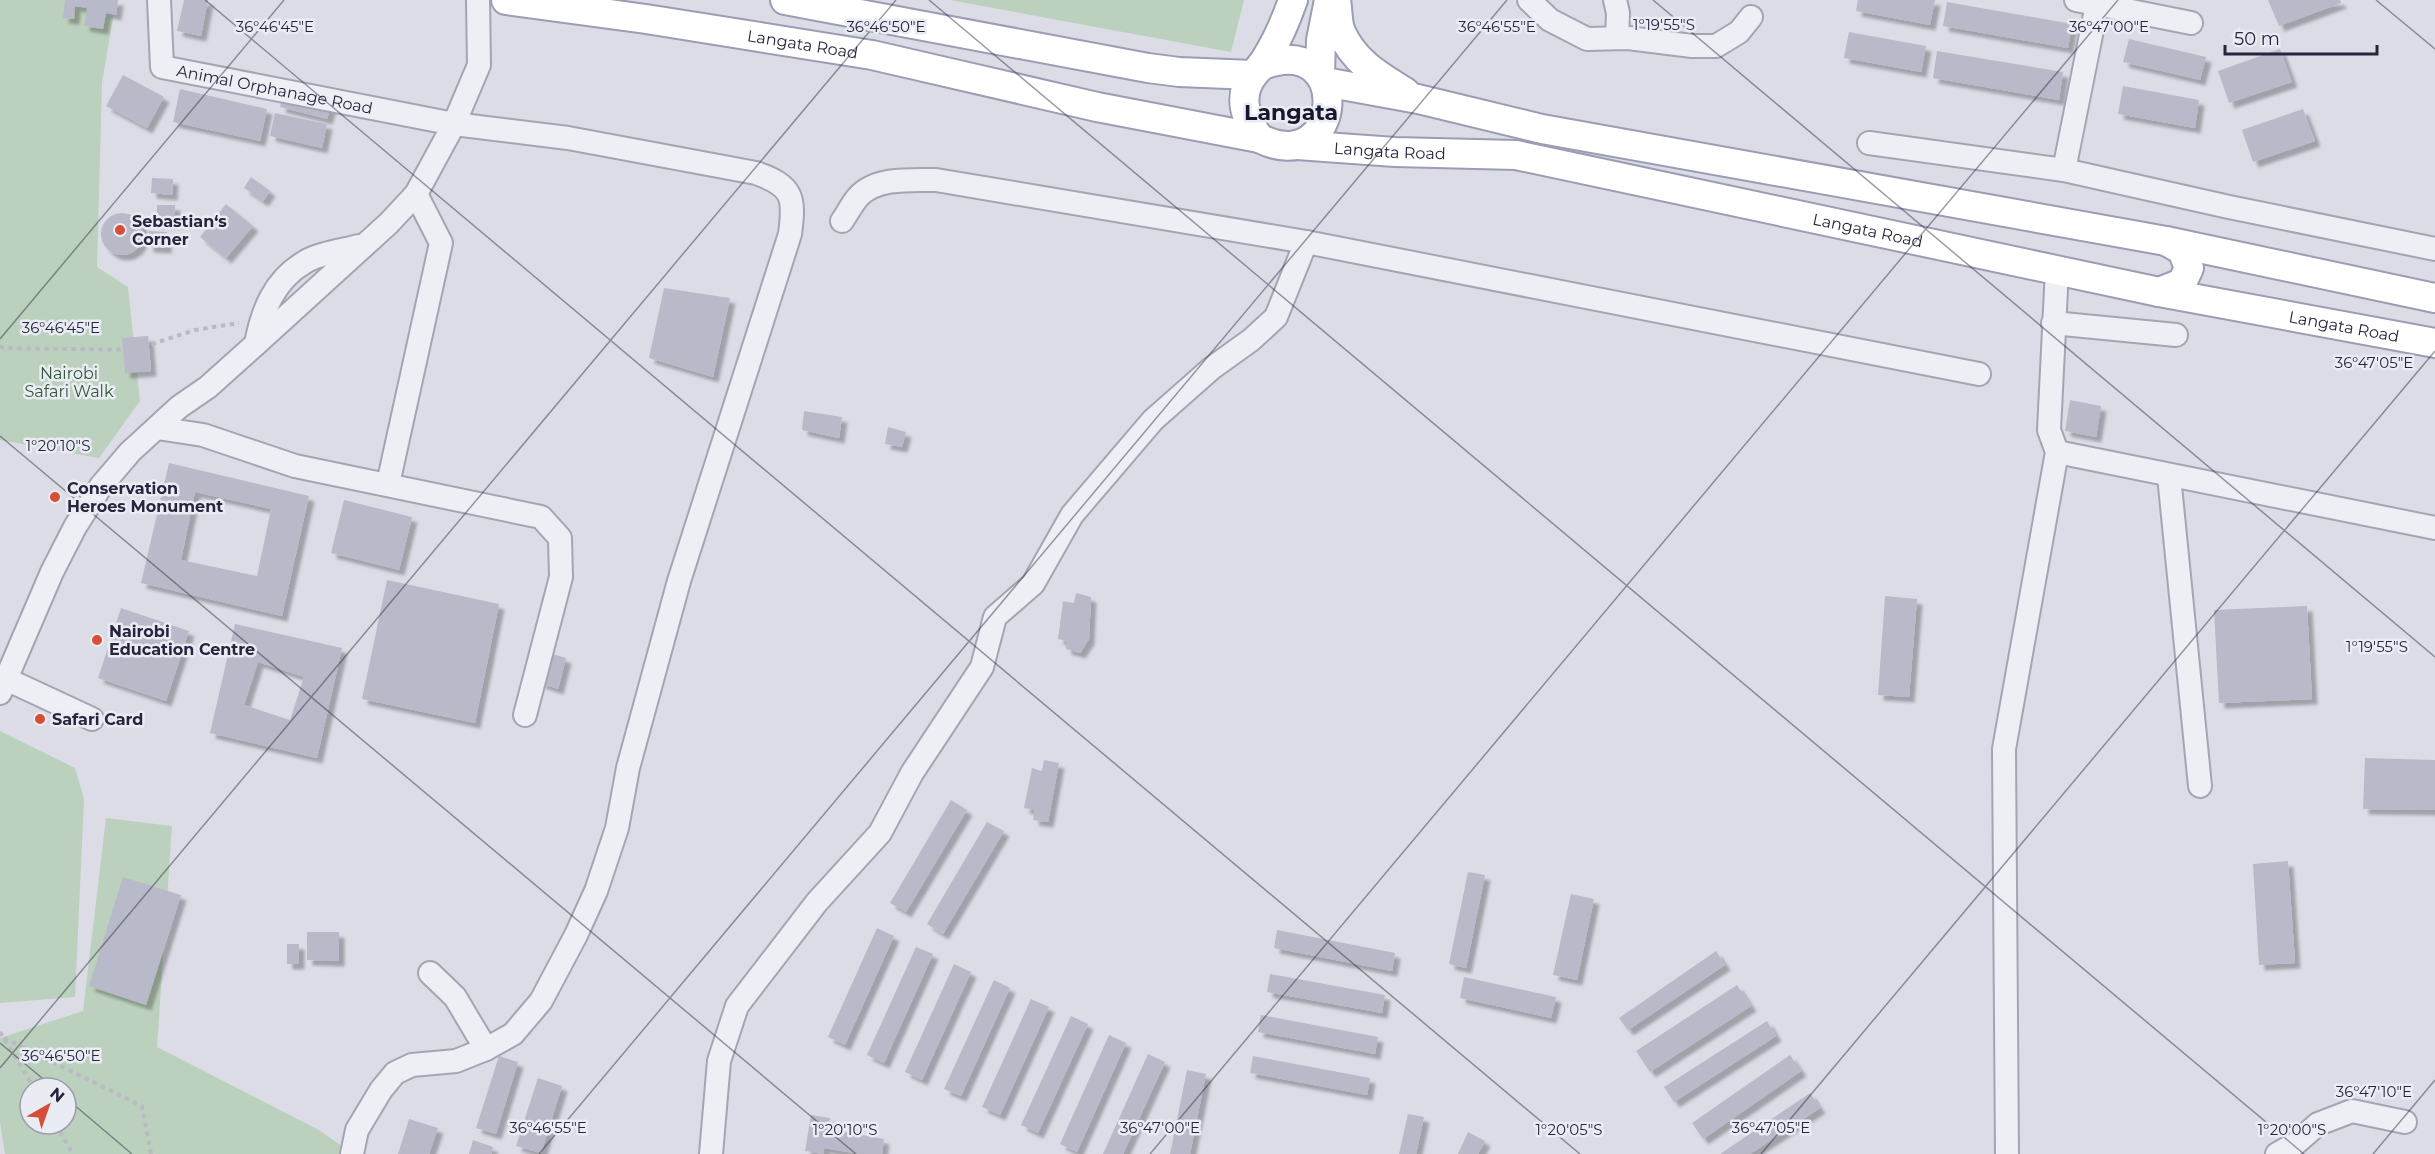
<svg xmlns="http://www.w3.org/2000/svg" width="2435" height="1154" font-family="Montserrat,sans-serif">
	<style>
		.green { fill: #bcd1bd; fill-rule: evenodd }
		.building { fill: #b8bac9; fill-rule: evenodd; filter: url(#shadow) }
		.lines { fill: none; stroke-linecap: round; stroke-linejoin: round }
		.minor-casing { stroke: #a4a5b3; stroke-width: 26 }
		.major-casing { stroke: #9a9db3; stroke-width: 32 }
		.path { stroke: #babac5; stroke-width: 4; stroke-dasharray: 4.5 4.5; stroke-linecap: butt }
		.minor { stroke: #eeeef5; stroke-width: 22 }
		.major { stroke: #fff; stroke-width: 28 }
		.ticks { fill: none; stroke: #25263d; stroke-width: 1.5; stroke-opacity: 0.45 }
		.poi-dot { fill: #d44e38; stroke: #eaecf4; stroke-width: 2 }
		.labels { text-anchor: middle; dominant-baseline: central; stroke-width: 5; stroke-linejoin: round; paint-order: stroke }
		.street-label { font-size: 16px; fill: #25263d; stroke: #eaecf4 }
		.poi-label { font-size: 16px; font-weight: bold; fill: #25263d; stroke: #eaecf4; text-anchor: start }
		.park-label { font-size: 16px; fill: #315935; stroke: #eaecf4 }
		.district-label { font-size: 22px; font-weight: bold; fill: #17182d; stroke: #eaecf4 }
		.ticks-label { font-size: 15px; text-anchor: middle; fill: #25263d; stroke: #eaecf4; stroke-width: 5; stroke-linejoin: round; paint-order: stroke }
	</style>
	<defs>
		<filter id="shadow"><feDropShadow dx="5.5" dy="5.5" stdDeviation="1.5" flood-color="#0004"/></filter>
	</defs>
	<rect width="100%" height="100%" fill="#dbdce6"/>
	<!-- green -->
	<g class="green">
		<polygon points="0,0 116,0 102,83 97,267 128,287 140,401 99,458 0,440"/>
		<polygon points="950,0 1244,0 1231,52"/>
		<polygon points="0,731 75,768 84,799 75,997 0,1003"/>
		<path d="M106 818 172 826 157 1047 319 1130 353 1154H5L0 1122V1038L83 1011ZM30 1088H66V1124H30Z"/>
	</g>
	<!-- building -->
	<g class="building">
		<polygon points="65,0 118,0 116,15 106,13 103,29 84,26 87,8 75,6 74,19 63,18"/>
		<polygon points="184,0 208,0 201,36 177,31"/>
		<polygon points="1858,0 1935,0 1930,25 1856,11"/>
		<polygon points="2268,0 2340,0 2341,3 2279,26"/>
		<polygon points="1947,2 2072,24 2068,48 1943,26"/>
		<polygon points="1849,32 1926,46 1921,72 1844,58"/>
		<polygon points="2129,39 2206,57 2200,80 2123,62"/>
		<polygon points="2280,49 2292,82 2229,103 2218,71"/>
		<polygon points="1937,51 2063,72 2059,100 1933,78"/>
		<polygon points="123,75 164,97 147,128 106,106"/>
		<polygon points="2123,86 2199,100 2195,128 2118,114"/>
		<polygon points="180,89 267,109 260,141 173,122"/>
		<polygon points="284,93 331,106 327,119 280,107"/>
		<polygon points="2303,109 2315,141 2253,162 2242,130"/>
		<polygon points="275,113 327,124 322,148 270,136"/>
		<polygon points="251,177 270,191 263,201 244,188"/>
		<polygon points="152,178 173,179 172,195 151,193"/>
		<polygon points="226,204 253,226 226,258 200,237"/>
		<rect x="157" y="205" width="18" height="18"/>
		<circle cx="122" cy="234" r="21"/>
		<polygon points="149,231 167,232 166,248 148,247"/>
		<polygon points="664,288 730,298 713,377 649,358"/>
		<polygon points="148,336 151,371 125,373 122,338"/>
		<polygon points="2070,400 2101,406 2096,437 2065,431"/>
		<polygon points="804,411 842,417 839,438 802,430"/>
		<polygon points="888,427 906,432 902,447 885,444"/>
		<path d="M169 463 309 496 282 616 141 583ZM195 492 271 509 257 576 181 560Z"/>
		<polygon points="344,500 412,517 399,570 331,553"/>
		<polygon points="387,580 499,604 475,723 362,699"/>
		<polygon points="1076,593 1091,597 1089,639 1080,653 1066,649 1066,641 1058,639 1063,601 1074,603"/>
		<polygon points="1885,596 1917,599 1909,697 1878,695"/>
		<polygon points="2307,606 2312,699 2219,703 2214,610"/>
		<polygon points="121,608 189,631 166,701 98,678"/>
		<path d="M235 624 342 648 317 758 210 733ZM258 662 304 677 290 720 244 705Z"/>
		<polygon points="549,653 566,658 558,689 540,683"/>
		<polygon points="2365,758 2435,760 2435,810 2363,809"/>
		<polygon points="1044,760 1059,763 1048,822 1033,820 1035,810 1024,808 1032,768 1042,771"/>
		<polygon points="951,800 967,810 906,912 890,903"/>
		<polygon points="987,822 1004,831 943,934 927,924"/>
		<polygon points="2288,861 2295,963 2259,965 2253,864"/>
		<polygon points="1468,872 1485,875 1466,968 1449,964"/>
		<polygon points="123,877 181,895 146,1005 89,986"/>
		<polygon points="1571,894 1594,899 1577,980 1553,975"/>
		<polygon points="877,928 894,936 845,1045 828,1037"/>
		<polygon points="1277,930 1395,953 1392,971 1274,948"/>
		<polygon points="307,932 339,932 339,961 307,960"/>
		<rect x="287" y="944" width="12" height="20"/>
		<polygon points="916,947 933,954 884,1063 867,1055"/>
		<polygon points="1716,951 1725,965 1628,1030 1619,1018"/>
		<polygon points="954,964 971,972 922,1080 905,1072"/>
		<polygon points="1270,974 1385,995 1382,1013 1267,992"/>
		<polygon points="1464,977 1556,997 1551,1018 1460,998"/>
		<polygon points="994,980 1010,988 961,1096 944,1089"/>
		<polygon points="1737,985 1751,1006 1650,1072 1636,1051"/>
		<polygon points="1031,999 1049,1007 1000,1115 982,1107"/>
		<polygon points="1261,1015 1378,1037 1375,1054 1258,1032"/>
		<polygon points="1071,1016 1088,1024 1038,1133 1021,1125"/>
		<polygon points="1767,1021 1776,1036 1674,1102 1664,1087"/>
		<polygon points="1109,1035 1126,1043 1077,1152 1060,1144"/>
		<polygon points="1148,1054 1165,1062 1123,1154 1103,1154"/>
		<polygon points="1790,1055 1801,1071 1703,1139 1692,1123"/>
		<polygon points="499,1056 518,1062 496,1134 476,1128"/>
		<polygon points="1253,1056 1370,1078 1367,1095 1250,1073"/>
		<polygon points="1187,1070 1206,1074 1190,1154 1170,1154"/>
		<polygon points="538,1078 562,1086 541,1153 516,1146"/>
		<polygon points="1810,1093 1820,1108 1750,1154 1720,1154"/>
		<polygon points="1408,1114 1424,1117 1416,1154 1399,1154"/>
		<polygon points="811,1115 830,1118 829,1129 884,1139 882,1154 859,1154 824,1148 824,1154 805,1151"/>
		<polygon points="409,1119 438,1128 429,1154 398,1154"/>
		<polygon points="1468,1132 1485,1141 1478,1154 1458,1154"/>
		<polygon points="473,1140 493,1147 491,1154 469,1154"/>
	</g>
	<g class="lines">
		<!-- minor casing -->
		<g class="minor-casing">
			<g id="minor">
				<path id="s1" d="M159 0 162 67 454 124 568 138 756 173C793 186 795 197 790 234L679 581 628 768 617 828 596 891 576 935 541 1001 513 1034 486 1049 456 1061 412 1065 395 1073 381 1090 357 1130 352 1154"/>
				<polyline points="1529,0 1550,20 1587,39 1628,38 1692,46 1716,46 1739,32 1751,17"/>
				<polyline points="1615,0 1618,13 1617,38"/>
				<polyline points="2076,0 2191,23"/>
				<polyline points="1869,143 2064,170 2229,207 2435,249"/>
				<polyline points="2064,170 2098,0"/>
				<path d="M842 221C847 214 852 204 858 197 876 177 912 180 936 180L1306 242 1979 374"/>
				<polyline points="2053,323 2176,335"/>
				<path d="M256 344C262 311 274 280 305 262 317 254 344 250 359 246"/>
				<polyline points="157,428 203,435 295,466 541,517 560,538 561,577 525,715"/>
				<polyline points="2057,452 2435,528"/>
				<polyline points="2169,476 2200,786"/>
				<polyline points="388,484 441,243 416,194"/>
				<polyline points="6,679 92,719"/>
				<polyline points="0,693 52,572 75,527 101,486 130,452 179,407 208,387 256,344 389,223 416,194 454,124 479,65 478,0"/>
				<polyline points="430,973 455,997 486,1049"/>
				<polyline points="711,1154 719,1061 737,1006 817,902 880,833 912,773 982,667 995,617 1033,584 1072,515 1153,420 1212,368 1251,340 1276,317 1306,242"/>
				<polyline points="2007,1154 2004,749 2057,452 2049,430 2057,269"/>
				<polyline points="2277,1154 2295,1144 2318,1124 2352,1111 2405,1122"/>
			</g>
		</g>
		<!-- major casing -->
		<g class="major-casing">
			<g id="major">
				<path id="s2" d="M506 0 646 19 872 55 1097 107 1259 138C1344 181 1355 31 1263 65"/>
				<polyline points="785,0 1148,68 1179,72 1253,75"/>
				<path d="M1336 0C1338 10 1337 23 1341 32 1354 62 1379 76 1405 92"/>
				<polyline points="1320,75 1321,40 1329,0"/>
				<polyline points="1325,82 1418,99 1542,129 2166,241 2435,298"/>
				<path d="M1259 138C1245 118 1237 95 1254 74 1259 68 1264 63 1268 55 1279 37 1286 20 1293 0"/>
				<path id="s3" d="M1297 145 1395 152 1516 155 2159 292 2435 343"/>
				<polyline points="2159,292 2182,283 2189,268 2182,250 2166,241"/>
			</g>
		</g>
		<!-- path -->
		<g class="path">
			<polyline points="0,346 3,348 134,350 195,330 239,323"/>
			<polyline points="0,1032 34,1088"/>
			<polyline points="4,1038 142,1106 151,1154"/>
			<polyline points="55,1124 73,1154"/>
		</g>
		<!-- minor -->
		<use href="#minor" class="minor"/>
		<!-- major -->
		<use href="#major" class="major"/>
	</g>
	<!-- ticks -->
	<path class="ticks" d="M205 0 1580 1154M929 0 2304 1154M1653 0 2435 657M2376 0 2435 49M0 339 284 0M0 436 856 1154M0 1043 54 1088M0 1068 896 0M66 1098 132 1154M539 1154 1507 0M1150 1154 2118 0M1761 1154 2435 351M2373 1154 2435 1080"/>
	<!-- markers -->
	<g class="poi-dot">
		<circle cx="120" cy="230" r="6"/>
		<circle cx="55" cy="497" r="6"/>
		<circle cx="97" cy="640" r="6"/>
		<circle cx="40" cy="719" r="6"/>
	</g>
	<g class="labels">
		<!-- street labels -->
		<g class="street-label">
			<text stroke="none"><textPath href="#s2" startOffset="300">Langata Road</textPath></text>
			<text stroke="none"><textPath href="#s1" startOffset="182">Animal Orphanage Road</textPath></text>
			<text stroke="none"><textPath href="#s3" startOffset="93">Langata Road</textPath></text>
			<text stroke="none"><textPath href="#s3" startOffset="579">Langata Road</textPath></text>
			<text stroke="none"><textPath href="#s3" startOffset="1065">Langata Road</textPath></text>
		</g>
		<!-- poi labels -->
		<g class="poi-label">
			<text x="132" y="221">Sebastian‘s<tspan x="132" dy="18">Corner</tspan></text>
			<text x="67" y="488">Conservation<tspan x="67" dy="18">Heroes Monument</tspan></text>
			<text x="109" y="631">Nairobi<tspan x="109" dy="18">Education Centre</tspan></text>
			<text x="52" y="719">Safari Card</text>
		</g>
		<!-- park labels -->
		<g class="park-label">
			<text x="69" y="373">Nairobi<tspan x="69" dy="18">Safari Walk</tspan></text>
		</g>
		<!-- district labels -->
		<g class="district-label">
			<text x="1291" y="112">Langata</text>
		</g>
	</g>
	<g class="ticks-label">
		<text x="1664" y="30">1°19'55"S</text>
		<text x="275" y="32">36°46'45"E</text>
		<text x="886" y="32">36°46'50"E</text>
		<text x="1497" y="32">36°46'55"E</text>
		<text x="2109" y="32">36°47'00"E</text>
		<text x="61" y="333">36°46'45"E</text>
		<text x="2374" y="368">36°47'05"E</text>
		<text x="58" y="451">1°20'10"S</text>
		<text x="2377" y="652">1°19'55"S</text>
		<text x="61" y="1061">36°46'50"E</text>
		<text x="2374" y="1097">36°47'10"E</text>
		<text x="548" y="1133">36°46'55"E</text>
		<text x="1160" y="1133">36°47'00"E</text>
		<text x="1771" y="1133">36°47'05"E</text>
		<text x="845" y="1135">1°20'10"S</text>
		<text x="1569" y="1135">1°20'05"S</text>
		<text x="2292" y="1135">1°20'00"S</text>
	</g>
	<!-- north arrow -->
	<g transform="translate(48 1106) rotate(40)"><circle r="28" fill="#eaecf4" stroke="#9b9dab" stroke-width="1.5"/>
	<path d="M0-4.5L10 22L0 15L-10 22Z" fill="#d44e38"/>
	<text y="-9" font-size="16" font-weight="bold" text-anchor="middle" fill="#25263d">N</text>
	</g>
	<!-- scale -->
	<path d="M2225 45v9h152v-9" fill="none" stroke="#25263d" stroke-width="3"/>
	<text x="2234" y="45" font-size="18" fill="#25263d" stroke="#eaecf4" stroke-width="4.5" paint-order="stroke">50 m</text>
</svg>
